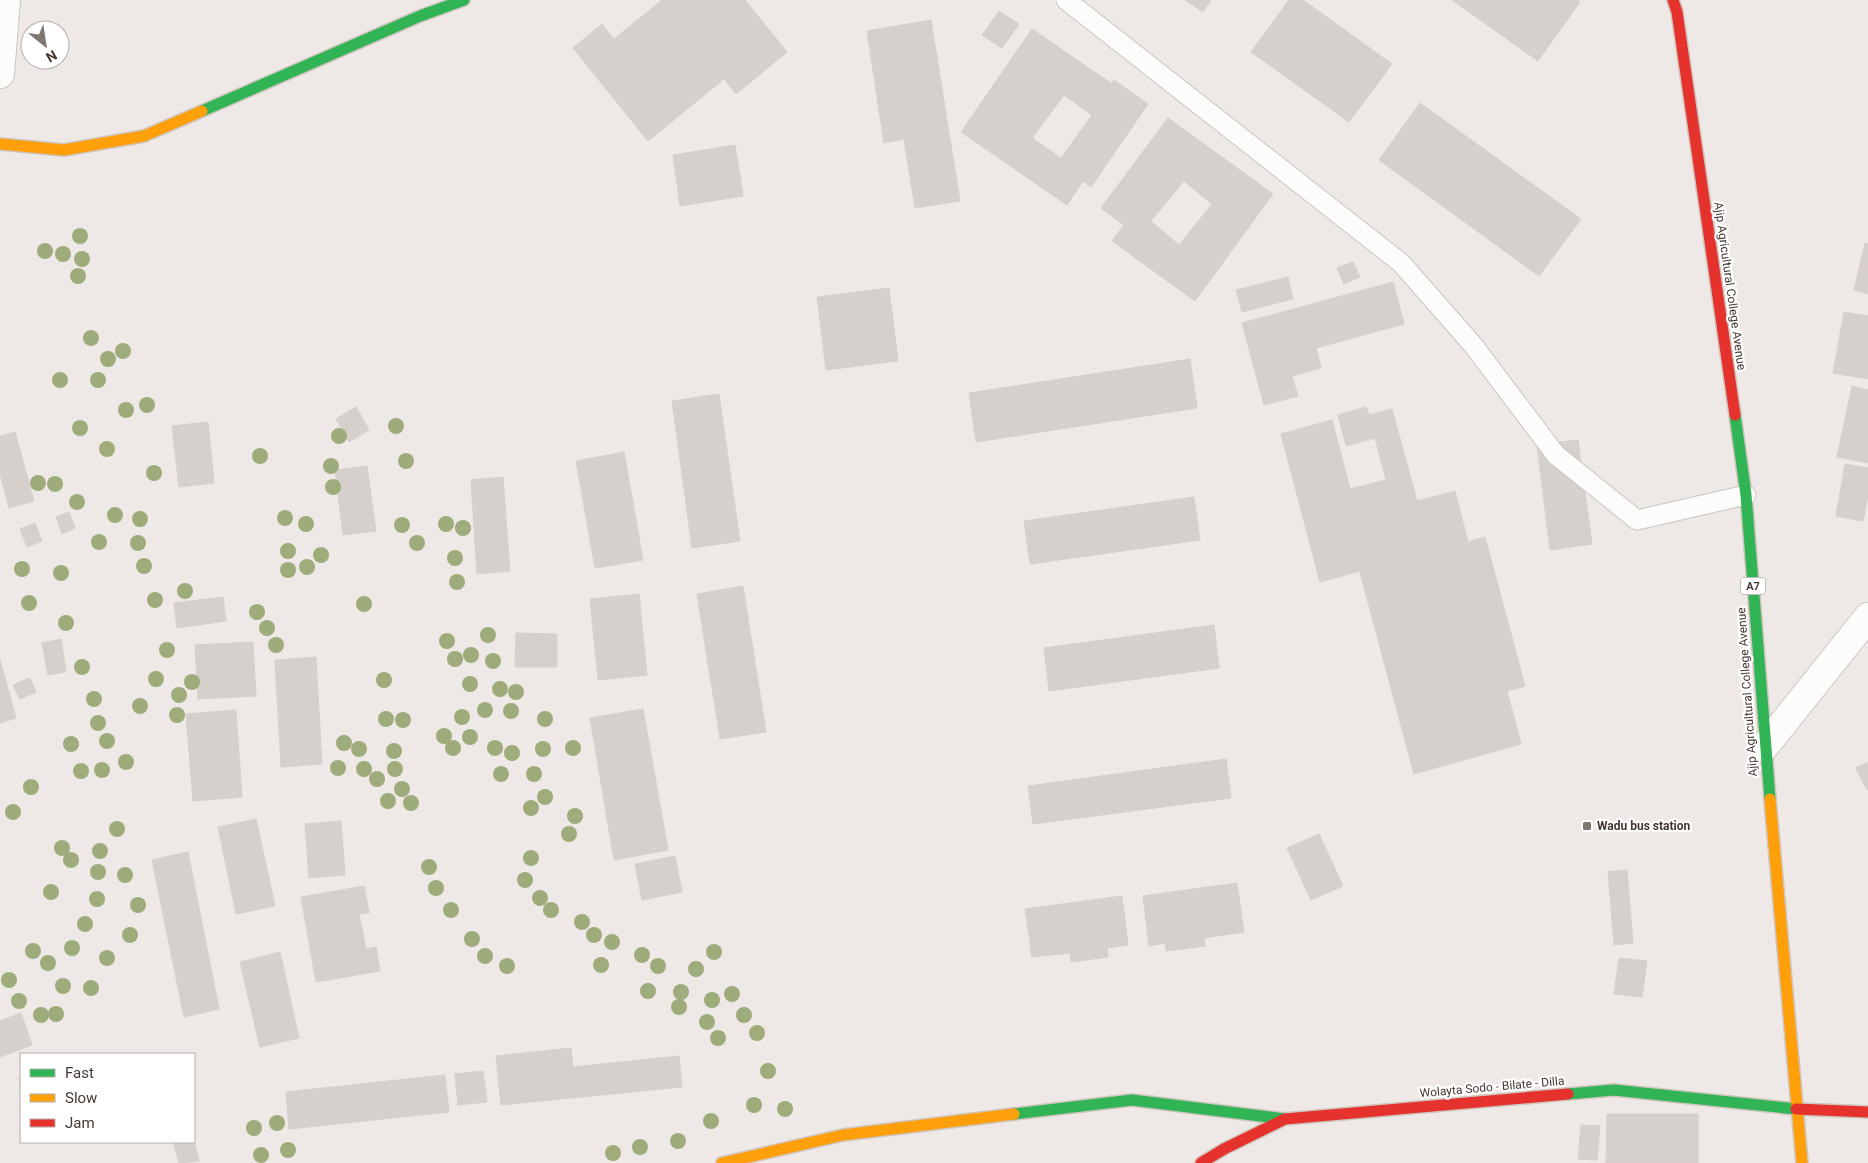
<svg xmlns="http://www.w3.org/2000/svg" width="1868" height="1163" font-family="Roboto,sans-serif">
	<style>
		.building { fill: #d6d0cd; stroke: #d6cfcb; fill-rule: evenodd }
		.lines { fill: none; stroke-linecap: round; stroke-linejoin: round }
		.lane-casing { stroke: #cbc5c2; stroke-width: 21 }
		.street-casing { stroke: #cbc5c2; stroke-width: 30 }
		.fast-casing { stroke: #cfc5be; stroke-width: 14 }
		.slow-casing { stroke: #cfc5be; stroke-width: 14 }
		.jam-casing { stroke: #cfc5be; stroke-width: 14 }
		.lane { stroke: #fcfcfb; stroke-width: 19 }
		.street { stroke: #fcfcfb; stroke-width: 28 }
		.fast { stroke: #30b455; stroke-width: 11 }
		.slow { stroke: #ff9f0a; stroke-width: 11 }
		.jam { stroke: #e5322d; stroke-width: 11 }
		.tree { fill: #9eab7b }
		.poi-dot { fill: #807671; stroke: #fff; stroke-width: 2 }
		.labels { text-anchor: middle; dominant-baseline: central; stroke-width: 4.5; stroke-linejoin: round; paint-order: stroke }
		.shield { fill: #fff; stroke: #7c7470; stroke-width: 1 }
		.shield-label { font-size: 11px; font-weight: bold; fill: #443832 }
		.street-label { font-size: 12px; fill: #443832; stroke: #fff }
		.poi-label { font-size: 12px; font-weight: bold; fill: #443832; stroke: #fff; text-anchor: start }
	</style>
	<rect width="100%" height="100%" fill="#eee9e6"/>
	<!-- building -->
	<g class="building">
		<polygon points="662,0 745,0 787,52 736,94 724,79 648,141 573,48 602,24 614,39"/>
		<polygon points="1185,0 1211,0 1203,12"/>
		<polygon points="1289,0 1303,0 1392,64 1349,122 1251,52"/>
		<polygon points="1452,0 1577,0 1580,2 1538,61"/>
		<polygon points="999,11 1019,24 1002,48 982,35"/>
		<polygon points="931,20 960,201 915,208 904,139 884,143 867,31"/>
		<path d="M1032 29 1112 84 1114 80 1148 104 1091 187 1083 181 1067 205 961 132ZM1064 95 1092 115 1061 158 1032 138Z"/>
		<polygon points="1420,103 1581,219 1539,276 1379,160"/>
		<path d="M1168 118 1273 194 1195 301 1112 241 1124 225 1101 208ZM1184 181 1212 204 1179 245 1151 221Z"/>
		<polygon points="735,145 743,196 680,206 673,155"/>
		<polygon points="1865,243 1868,244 1868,294 1854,290"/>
		<polygon points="1353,262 1360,277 1344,284 1337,268"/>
		<polygon points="1288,277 1293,299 1242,312 1236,290"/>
		<polygon points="1393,282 1404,324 1316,348 1321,368 1292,376 1298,396 1264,405 1242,323"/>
		<polygon points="889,288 898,361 826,370 817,297"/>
		<polygon points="1844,312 1868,316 1868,379 1833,373"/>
		<polygon points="1190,359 1197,408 976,442 969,393"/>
		<polygon points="1852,386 1868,390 1868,463 1837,457"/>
		<polygon points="719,394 740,541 692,548 672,401"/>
		<polygon points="356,407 369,430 349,442 336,419"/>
		<polygon points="1366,407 1369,415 1392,409 1417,501 1346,520 1360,571 1320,582 1281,434 1332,420 1350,489 1386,480 1375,438 1346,446 1338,415"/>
		<polygon points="208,422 214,483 179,487 172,426"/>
		<polygon points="15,432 34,501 9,508 0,474 0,436"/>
		<polygon points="1578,440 1592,544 1550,550 1537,445"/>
		<polygon points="624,452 643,560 595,568 576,461"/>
		<polygon points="1845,464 1868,468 1868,495 1863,521 1836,516"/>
		<polygon points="367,466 376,531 343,535 335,470"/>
		<polygon points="503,477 510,571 477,574 471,480"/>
		<polygon points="1455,491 1468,542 1485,537 1525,686 1507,691 1521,744 1414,774 1346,520"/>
		<polygon points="1194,497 1200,540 1030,564 1024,521"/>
		<polygon points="69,512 75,528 62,534 56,517"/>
		<polygon points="35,523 42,541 27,547 20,529"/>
		<polygon points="743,586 766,732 720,739 697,594"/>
		<polygon points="639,594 647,675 598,680 590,599"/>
		<polygon points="223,597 226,621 177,628 174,603"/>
		<polygon points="1214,625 1219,668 1049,691 1044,648"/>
		<polygon points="516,633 557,634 557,667 515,667"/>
		<polygon points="61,639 66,672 48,675 42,643"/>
		<polygon points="253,642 256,696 198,699 195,645"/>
		<polygon points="316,657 322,764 281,767 275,660"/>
		<polygon points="0,660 16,718 0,723"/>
		<polygon points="30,678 36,692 20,699 13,685"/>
		<polygon points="643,709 668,850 614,860 590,718"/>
		<polygon points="236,710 242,797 193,801 186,714"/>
		<polygon points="1226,759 1231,798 1033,824 1028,786"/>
		<polygon points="1868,762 1868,790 1867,790 1856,768"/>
		<polygon points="256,819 275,906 236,914 218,827"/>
		<polygon points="341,821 345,875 309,878 305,824"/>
		<polygon points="1319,834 1343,886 1311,900 1287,848"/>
		<polygon points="188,852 219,1009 184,1017 152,860"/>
		<polygon points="675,856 682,892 642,900 635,864"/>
		<polygon points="1627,870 1633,943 1614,945 1608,872"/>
		<polygon points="1237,883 1244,932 1204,938 1205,946 1166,951 1165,943 1149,946 1143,896"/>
		<polygon points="364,886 369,913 359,914 366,949 376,947 380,971 316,982 301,897"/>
		<polygon points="1122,896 1128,945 1107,948 1108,957 1071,962 1070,953 1032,957 1025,909"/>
		<polygon points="280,952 299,1038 260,1047 240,962"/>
		<polygon points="1619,958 1647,961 1642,997 1614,994"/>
		<polygon points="21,1013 32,1045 0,1057 0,1021"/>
		<polygon points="571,1048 573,1067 679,1056 682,1087 501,1105 496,1056"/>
		<polygon points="483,1071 487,1102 458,1105 455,1074"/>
		<polygon points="445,1075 449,1112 289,1129 286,1092"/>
		<polygon points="19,1077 21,1077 21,1100"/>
		<polygon points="1607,1114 1698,1114 1698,1163 1606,1163"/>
		<polygon points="1581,1125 1600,1126 1597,1160 1578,1159"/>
		<polygon points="194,1141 199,1161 179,1163 173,1142"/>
	</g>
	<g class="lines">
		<!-- lane casing -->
		<g class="lane-casing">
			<polyline id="lane" points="1066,0 1401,263 1473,345 1556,455 1637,520 1746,495"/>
		</g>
		<!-- street casing -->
		<g class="street-casing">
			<g id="street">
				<polyline points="0,74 6,0"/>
				<polyline points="1765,746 1868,617"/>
			</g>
		</g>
		<!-- fast casing -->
		<g class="fast-casing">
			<g id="fast">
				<polyline points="202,111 420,16 464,0"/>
				<polyline points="1735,415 1746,495 1770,799"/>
				<polyline points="1568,1094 1614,1090 1796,1109"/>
				<polyline points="1014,1114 1132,1100 1285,1119"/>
			</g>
		</g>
		<!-- slow casing -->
		<g class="slow-casing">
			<g id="slow">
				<polyline points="0,144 64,150 144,136 202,111"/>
				<polyline points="1770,799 1802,1163"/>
				<polyline points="722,1163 843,1135 1014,1114"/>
			</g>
		</g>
		<!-- jam casing -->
		<g class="jam-casing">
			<g id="jam">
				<polyline points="1673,0 1677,12 1735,415"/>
				<polyline points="1796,1109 1868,1112"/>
				<polyline points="1201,1163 1224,1149 1285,1119 1568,1094"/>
			</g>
		</g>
		<!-- lane -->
		<use href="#lane" class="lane"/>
		<!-- street -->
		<use href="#street" class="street"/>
		<!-- fast -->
		<use href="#fast" class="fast"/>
		<!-- slow -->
		<use href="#slow" class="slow"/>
		<!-- jam -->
		<use href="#jam" class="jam"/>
	</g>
	<!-- trees -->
	<g class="tree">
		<circle cx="80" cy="236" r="8"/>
		<circle cx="45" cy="251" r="8"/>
		<circle cx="63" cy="254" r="8"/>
		<circle cx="82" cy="259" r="8"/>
		<circle cx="78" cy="276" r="8"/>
		<circle cx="91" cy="338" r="8"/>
		<circle cx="123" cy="351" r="8"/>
		<circle cx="108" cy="359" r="8"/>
		<circle cx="60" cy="380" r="8"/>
		<circle cx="98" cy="380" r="8"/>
		<circle cx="147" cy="405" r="8"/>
		<circle cx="126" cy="410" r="8"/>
		<circle cx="396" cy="426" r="8"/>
		<circle cx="80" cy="428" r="8"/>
		<circle cx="339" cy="436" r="8"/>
		<circle cx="107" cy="449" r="8"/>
		<circle cx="260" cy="456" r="8"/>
		<circle cx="406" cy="461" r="8"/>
		<circle cx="331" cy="466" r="8"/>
		<circle cx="154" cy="473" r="8"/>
		<circle cx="38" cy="483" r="8"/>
		<circle cx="55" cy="484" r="8"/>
		<circle cx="333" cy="487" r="8"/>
		<circle cx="77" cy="502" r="8"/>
		<circle cx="115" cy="515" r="8"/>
		<circle cx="285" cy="518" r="8"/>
		<circle cx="140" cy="519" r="8"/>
		<circle cx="306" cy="524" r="8"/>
		<circle cx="446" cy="524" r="8"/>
		<circle cx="402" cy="525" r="8"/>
		<circle cx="463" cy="528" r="8"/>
		<circle cx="99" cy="542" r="8"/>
		<circle cx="138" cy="543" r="8"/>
		<circle cx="417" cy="543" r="8"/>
		<circle cx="288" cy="551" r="8"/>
		<circle cx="321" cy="555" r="8"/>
		<circle cx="455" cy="558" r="8"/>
		<circle cx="144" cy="566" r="8"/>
		<circle cx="307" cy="567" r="8"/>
		<circle cx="22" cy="569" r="8"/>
		<circle cx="288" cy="570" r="8"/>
		<circle cx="61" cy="573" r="8"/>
		<circle cx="457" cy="582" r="8"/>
		<circle cx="185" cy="591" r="8"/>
		<circle cx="155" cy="600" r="8"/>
		<circle cx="29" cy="603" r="8"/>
		<circle cx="364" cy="604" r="8"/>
		<circle cx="257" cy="612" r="8"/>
		<circle cx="66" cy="623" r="8"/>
		<circle cx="267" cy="628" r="8"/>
		<circle cx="488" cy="635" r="8"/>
		<circle cx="447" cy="641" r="8"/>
		<circle cx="276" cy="645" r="8"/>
		<circle cx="167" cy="650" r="8"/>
		<circle cx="471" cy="655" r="8"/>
		<circle cx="455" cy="659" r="8"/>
		<circle cx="493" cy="661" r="8"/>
		<circle cx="82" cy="667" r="8"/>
		<circle cx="156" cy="679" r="8"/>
		<circle cx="384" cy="680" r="8"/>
		<circle cx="192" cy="682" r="8"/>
		<circle cx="470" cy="684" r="8"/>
		<circle cx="500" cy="689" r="8"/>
		<circle cx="516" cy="692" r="8"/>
		<circle cx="179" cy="695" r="8"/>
		<circle cx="94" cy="699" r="8"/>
		<circle cx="140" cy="706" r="8"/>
		<circle cx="485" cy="710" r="8"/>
		<circle cx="511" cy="711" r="8"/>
		<circle cx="177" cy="715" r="8"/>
		<circle cx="462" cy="717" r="8"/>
		<circle cx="386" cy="719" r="8"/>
		<circle cx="545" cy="719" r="8"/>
		<circle cx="403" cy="720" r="8"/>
		<circle cx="98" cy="723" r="8"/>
		<circle cx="444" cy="736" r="8"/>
		<circle cx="470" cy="737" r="8"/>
		<circle cx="107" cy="741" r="8"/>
		<circle cx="344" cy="743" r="8"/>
		<circle cx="71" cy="744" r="8"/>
		<circle cx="453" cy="748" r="8"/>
		<circle cx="495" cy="748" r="8"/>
		<circle cx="573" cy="748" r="8"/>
		<circle cx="359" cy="749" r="8"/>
		<circle cx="543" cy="749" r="8"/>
		<circle cx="394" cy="751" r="8"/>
		<circle cx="512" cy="753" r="8"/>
		<circle cx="126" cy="762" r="8"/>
		<circle cx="338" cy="768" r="8"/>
		<circle cx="364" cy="769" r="8"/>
		<circle cx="395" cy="769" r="8"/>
		<circle cx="102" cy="770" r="8"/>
		<circle cx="81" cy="771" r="8"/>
		<circle cx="501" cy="774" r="8"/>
		<circle cx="534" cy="774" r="8"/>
		<circle cx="377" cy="779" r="8"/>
		<circle cx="31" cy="787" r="8"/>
		<circle cx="402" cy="789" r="8"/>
		<circle cx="545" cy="797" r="8"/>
		<circle cx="388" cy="801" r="8"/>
		<circle cx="411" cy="803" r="8"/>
		<circle cx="531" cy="808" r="8"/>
		<circle cx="13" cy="812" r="8"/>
		<circle cx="575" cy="816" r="8"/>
		<circle cx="117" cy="829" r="8"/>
		<circle cx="569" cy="834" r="8"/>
		<circle cx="62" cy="848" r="8"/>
		<circle cx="100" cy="851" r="8"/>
		<circle cx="531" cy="858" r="8"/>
		<circle cx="71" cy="860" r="8"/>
		<circle cx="429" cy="867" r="8"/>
		<circle cx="98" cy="872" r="8"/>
		<circle cx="125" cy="875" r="8"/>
		<circle cx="525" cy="880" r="8"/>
		<circle cx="436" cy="888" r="8"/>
		<circle cx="51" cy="892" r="8"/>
		<circle cx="540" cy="898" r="8"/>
		<circle cx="97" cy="899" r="8"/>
		<circle cx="138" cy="905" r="8"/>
		<circle cx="451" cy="910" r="8"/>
		<circle cx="551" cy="910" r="8"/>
		<circle cx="582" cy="922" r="8"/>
		<circle cx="85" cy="924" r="8"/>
		<circle cx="130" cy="935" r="8"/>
		<circle cx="594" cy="935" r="8"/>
		<circle cx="472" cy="939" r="8"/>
		<circle cx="612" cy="942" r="8"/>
		<circle cx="72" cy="948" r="8"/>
		<circle cx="33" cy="951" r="8"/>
		<circle cx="714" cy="952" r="8"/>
		<circle cx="642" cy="955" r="8"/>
		<circle cx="485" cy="956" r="8"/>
		<circle cx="107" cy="958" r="8"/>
		<circle cx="48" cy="963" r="8"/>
		<circle cx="601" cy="965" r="8"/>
		<circle cx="507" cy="966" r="8"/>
		<circle cx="658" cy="966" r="8"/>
		<circle cx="696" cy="969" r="8"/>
		<circle cx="9" cy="980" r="8"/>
		<circle cx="63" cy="986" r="8"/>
		<circle cx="91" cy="988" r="8"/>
		<circle cx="648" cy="991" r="8"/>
		<circle cx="681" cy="992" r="8"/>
		<circle cx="732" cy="994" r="8"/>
		<circle cx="712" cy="1000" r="8"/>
		<circle cx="19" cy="1001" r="8"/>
		<circle cx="679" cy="1007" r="8"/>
		<circle cx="56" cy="1014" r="8"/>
		<circle cx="41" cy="1015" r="8"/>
		<circle cx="744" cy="1015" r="8"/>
		<circle cx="707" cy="1022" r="8"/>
		<circle cx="757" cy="1033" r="8"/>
		<circle cx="718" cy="1038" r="8"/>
		<circle cx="768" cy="1071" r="8"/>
		<circle cx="754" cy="1105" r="8"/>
		<circle cx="785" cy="1109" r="8"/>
		<circle cx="711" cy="1121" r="8"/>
		<circle cx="277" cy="1123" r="8"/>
		<circle cx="254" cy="1128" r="8"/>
		<circle cx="678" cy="1141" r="8"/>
		<circle cx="640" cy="1147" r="8"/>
		<circle cx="288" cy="1150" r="8"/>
		<circle cx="613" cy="1153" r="8"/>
		<circle cx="261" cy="1155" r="8"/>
	</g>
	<!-- markers -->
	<rect class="poi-dot" x="1582" y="821" width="10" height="10" rx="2.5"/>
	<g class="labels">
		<!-- shield labels -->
		<rect class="shield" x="1740.5" y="577.5" width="25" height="17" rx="4"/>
		<g class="shield-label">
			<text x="1753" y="586">A7</text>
		</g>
		<!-- street labels -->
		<g class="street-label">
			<text transform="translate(1730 286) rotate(82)">Ajip Agricultural College Avenue</text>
			<text transform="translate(1747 692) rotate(-94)">Ajip Agricultural College Avenue</text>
			<text transform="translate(1492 1087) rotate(-5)">Wolayta Sodo - Bilate - Dilla</text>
		</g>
		<!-- poi labels -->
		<g class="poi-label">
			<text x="1597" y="826">Wadu bus station</text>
		</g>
	</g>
	<!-- legend -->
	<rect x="20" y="1053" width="175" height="90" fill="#ffffff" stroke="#b4afad"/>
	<rect x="30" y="1069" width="25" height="8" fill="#30b455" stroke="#b4afad"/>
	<text x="65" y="1078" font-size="15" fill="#443832">Fast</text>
	<rect x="30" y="1094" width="25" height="8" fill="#ff9f0a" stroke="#b4afad"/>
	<text x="65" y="1103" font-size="15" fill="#443832">Slow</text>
	<rect x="30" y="1119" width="25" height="8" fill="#e5322d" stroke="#b4afad"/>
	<text x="65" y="1128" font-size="15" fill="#443832">Jam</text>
	<!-- north arrow -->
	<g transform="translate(45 45) rotate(150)"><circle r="24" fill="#ffffff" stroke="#b4afad"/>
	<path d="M0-4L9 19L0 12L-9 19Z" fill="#807671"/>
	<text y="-8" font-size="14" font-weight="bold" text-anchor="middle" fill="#443832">N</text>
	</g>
</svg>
